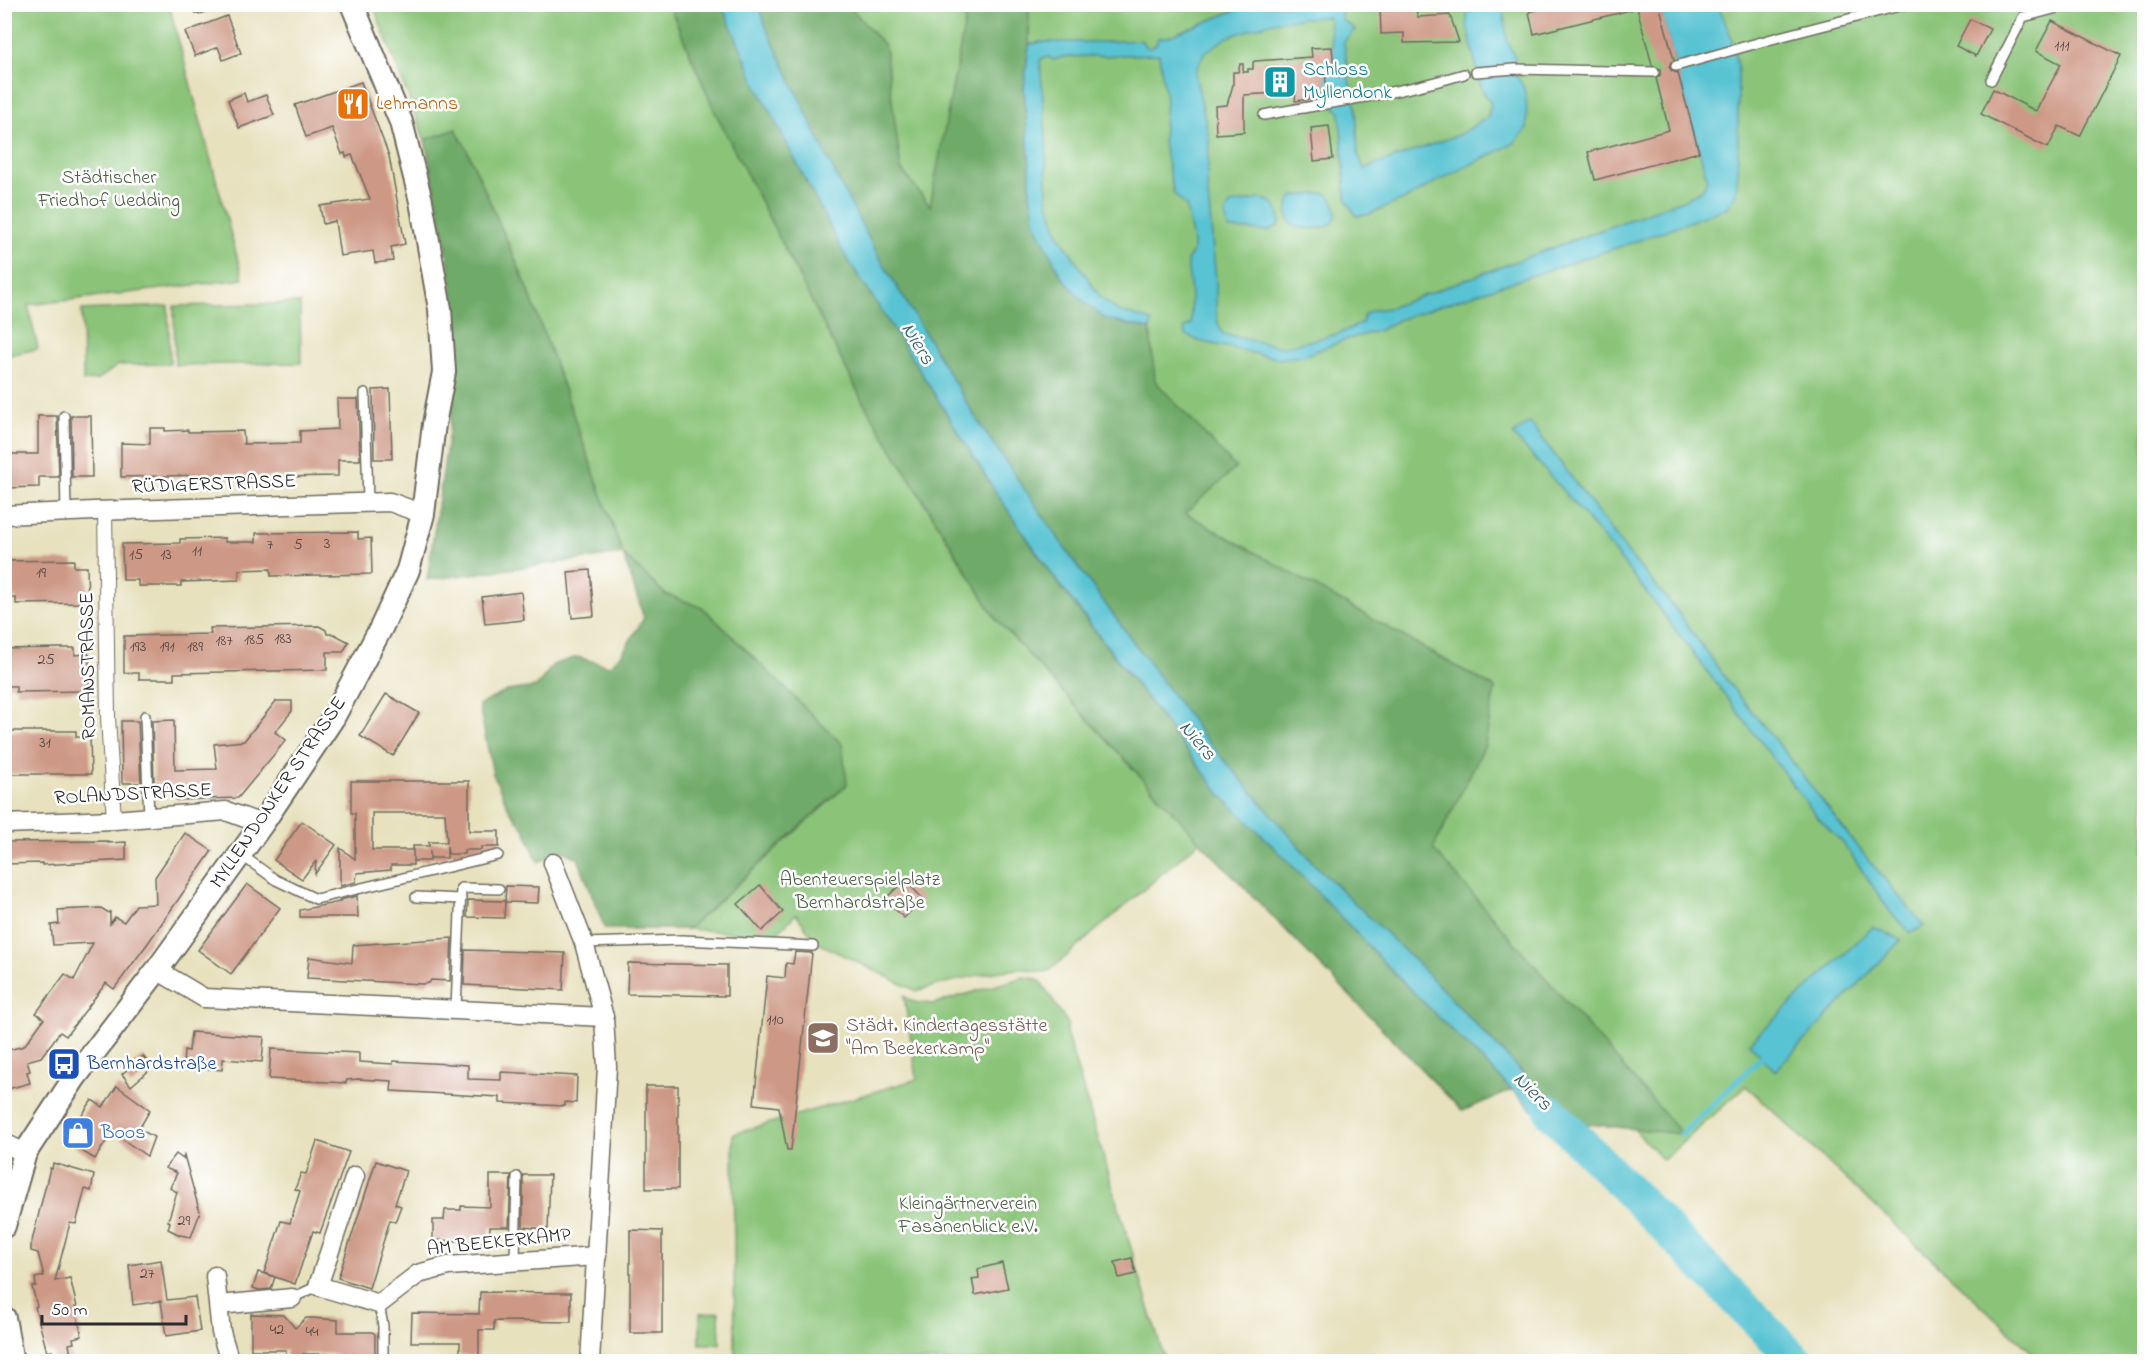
<svg xmlns="http://www.w3.org/2000/svg" width="2149" height="1366" font-family="'Indie Flower',sans-serif">
	<style>
		.green { fill: #8bc479; stroke: #5b7852; stroke-width: 1.5 }
		.forest { fill: #70aa69; stroke: #4e6a4a; stroke-width: 1.5 }
		.water { fill: #58c3d3; stroke: #42777f; stroke-width: 1.5 }
		.lines { fill: none; stroke-linecap: round; stroke-linejoin: round }
		.stream { stroke: #58c3d3; stroke-width: 6 }
		.river { stroke: #58c3d3; stroke-width: 34 }
		.building { fill: #cd9885 }
		.service-casing { stroke: #6d6b5e; stroke-width: 12 }
		.pedestrian-casing { stroke: #6d6b5e; stroke-width: 16 }
		.minor-casing { stroke: #6d6b5e; stroke-width: 21 }
		.tertiary-casing { stroke: #6d6b5e; stroke-width: 26 }
		.service { stroke: #fff; stroke-width: 9 }
		.pedestrian { stroke: #fff; stroke-width: 14 }
		.minor { stroke: #fff; stroke-width: 18 }
		.tertiary { stroke: #fff; stroke-width: 22 }
		.labels { text-anchor: middle; dominant-baseline: central; stroke-width: 5; stroke-linejoin: round; paint-order: stroke }
		.number-label { font-size: 16px; fill: #544642 }
		.culture-label { font-size: 20px; fill: #0d838f; stroke: #fff; text-anchor: start }
		.food-label { font-size: 20px; fill: #c56008; stroke: #fff; text-anchor: start }
		.park-label { font-size: 20px; fill: #4d6146; stroke: #fff }
		.street-label { font-size: 20px; fill: #2b2b2b; stroke: #fff }
		.education-label { font-size: 20px; fill: #785e54; stroke: #fff; text-anchor: start }
		.transit-label { font-size: 20px; fill: #164399; stroke: #fff; text-anchor: start }
		.shop-label { font-size: 20px; fill: #366cbe; stroke: #fff; text-anchor: start }
		.water-label { font-size: 21px; font-style: italic; fill: #3b6066; stroke: #fff }
	</style>
	<rect width="100%" height="100%" fill="#fff"/>
	<filter id="ink" filterUnits="userSpaceOnUse"><feTurbulence type="fractalNoise" baseFrequency=".0167" numOctaves="2"/><feDisplacementMap in="SourceGraphic" scale="12" xChannelSelector="R" yChannelSelector="G"/><feConvolveMatrix kernelMatrix="1 2 1 2 8 2 1 2 1" color-interpolation-filters="sRGB"/></filter>
	<filter id="wash" filterUnits="userSpaceOnUse"><feTurbulence type="fractalNoise" baseFrequency=".008" numOctaves="4" result="noise"/><feDisplacementMap in="SourceGraphic" scale="24" xChannelSelector="R" yChannelSelector="G"/><feGaussianBlur stdDeviation="1.35" result="paint"/><feColorMatrix in="noise" values="0 0 0 0 0 0 0 0 0 0 0 0 0 0 0 0 0 1.4 0 .05"/><feComposite in="paint" operator="in"/></filter>
	<g filter="url(#wash)">
		<rect width="100%" height="100%" fill="#e7e1be"/>
		<!-- green -->
		<g class="green">
			<polygon points="5,4 169,5 243,279 28,305 38,349 5,356"/>
			<path d="M373 5H669L715 112 863 402 996 619 1200 841 1049 971C1039 974 1032 968 1022 969 987 971 950 982 916 991L816 942 796 914 774 936 688 929 847 785 703 608 665 594 623 554 528 289 468 152 456 130 425 140Z"/>
			<polygon points="812,5 2144,5 2144,1361 2041,1361 1746,1086 1663,1160 1338,814 1053,449"/>
			<polygon points="300,303 301,363 175,365 174,306"/>
			<polygon points="168,306 170,364 119,365 97,380 83,381 82,310"/>
			<polygon points="1024,977 1036,979 1041,982 1068,1024 1066,1032 1165,1361 735,1361 733,1134 917,1079 904,996 913,1002 933,1004"/>
			<polygon points="719,1312 720,1344 700,1344 700,1313"/>
		</g>
		<!-- forest -->
		<g class="forest">
			<polygon points="669,5 722,5 757,86 843,252 902,342 995,491 1051,574 1221,795 1286,859 1395,974 1512,1090 1462,1111 1204,846 996,619 863,402 715,112"/>
			<polygon points="758,5 848,5 885,46 901,169 930,206 968,5 1029,5 1029,45 1024,88 1030,167 1030,194 1051,255 1061,276 1124,324 1150,329 1155,381 1236,468 1185,513 1495,688 1485,745 1433,849 1682,1134 1570,1122 1420,966 1315,865 1200,733 1075,563 975,417 876,252 837,178 768,32"/>
			<polygon points="456,129 468,152 528,289 623,554 665,594 703,608 842,744 847,784 688,929 605,929 578,858 564,851 538,862 525,830 509,809 493,774 479,705 507,691 536,687 553,665 577,657 609,666 622,654 644,618 623,554 427,580 455,391 456,324 447,250 425,140"/>
		</g>
		<!-- water -->
		<g class="water">
			<polygon points="722,5 758,5 768,32 837,178 876,252 975,417 1075,563 1200,732 1315,865 1420,966 1588,1142 1575,1152 1395,974 1286,859 1221,795 1052,574 995,491 902,342 843,252 757,86"/>
			<path d="M1249 5H1345L1341 11 1342 20 1355 29 1344 42 1349 79 1356 108 1358 153 1364 169 1461 134 1488 117 1491 104 1481 88 1467 25V5H1503L1507 40 1515 58C1509 72 1520 77 1524 89 1528 101 1526 117 1527 129L1513 144 1439 180 1410 197 1367 215 1356 216 1346 199 1340 113 1327 99 1325 69 1334 68C1333 50 1330 34 1329 17L1303 18 1273 22 1228 37 1204 53 1195 73 1209 138 1207 184 1215 270C1219 291 1211 316 1223 334L1282 347 1338 334 1362 323 1364 315 1373 310 1389 308 1688 198 1703 189 1707 179 1659 5H1718L1731 36 1738 71V170L1736 194 1726 208 1637 241 1424 311 1398 320 1380 330 1348 339 1303 356 1280 359 1199 341 1186 335 1184 328 1191 324V293L1187 261 1193 252V241L1186 206 1174 194 1163 142 1166 99 1159 54 1063 57 1053 60 1048 57 1042 58 1040 61 1046 139 1047 198 1059 235 1100 297 1118 311 1152 321 1150 329 1105 319 1084 302 1061 276 1035 223 1030 194V167L1024 88 1029 45 1040 42H1104L1141 40 1145 46 1150 48 1156 44 1158 38 1167 37Z"/>
			<path d="M1326 193C1332 198 1335 202 1336 210 1340 232 1306 230 1293 226L1287 214 1289 201 1294 196Z"/>
			<path d="M1260 199C1277 200 1279 210 1280 225L1268 231 1228 229 1225 213 1231 204Z"/>
			<path d="M1530 422 1631 557 1674 607 1731 686 1788 756 1852 840 1924 926 1911 933 1891 913 1844 844 1818 818C1719 689 1624 554 1513 435Z"/>
			<polygon points="1873,927 1901,940 1775,1071 1749,1043"/>
		</g>
		<g class="lines">
			<!-- stream -->
			<polyline class="stream" points="1682,1134 1766,1053"/>
			<!-- river -->
			<polyline class="river" points="1551,1112 1798,1362"/>
		</g>
		<g id="blocks">
			<!-- building -->
			<g class="building">
				<polygon points="1414,4 1418,17 1450,15 1459,42 1404,43 1404,33 1381,34 1380,6"/>
				<polygon points="1560,4 1630,4 1631,10 1534,34 1529,12"/>
				<polygon points="1636,4 1659,4 1674,60 1671,62 1669,67 1672,71 1678,73 1699,152 1595,180 1588,152 1669,130 1656,78 1660,75 1660,69 1652,65"/>
				<polygon points="227,16 241,53 223,60 218,47 195,56 185,32"/>
				<polygon points="1970,19 1990,29 1976,56 1956,46"/>
				<polygon points="2052,21 2121,56 2080,136 2059,126 2048,148 1981,114 1993,89 2036,111 2061,64 2036,51"/>
				<polygon points="1332,47 1334,68 1325,69 1327,97 1295,101 1296,92 1244,95 1244,132 1216,134 1215,106 1227,105 1233,85 1233,72 1238,72 1240,64 1243,64 1243,72 1248,72 1248,69 1253,69 1253,62 1255,61 1312,57 1311,48"/>
				<polygon points="361,82 389,156 405,244 391,247 393,261 375,263 373,251 340,256 335,221 323,224 320,206 370,199 352,155 346,157 345,153 342,154 332,128 306,137 295,105"/>
				<polygon points="244,93 247,102 266,95 274,115 239,128 228,100"/>
				<polygon points="1329,126 1333,159 1314,161 1311,128"/>
				<polygon points="390,389 392,459 374,459 373,390"/>
				<polygon points="337,399 358,399 360,460 338,460 338,476 225,478 208,477 208,475 121,477 121,443 150,444 150,428 165,428 165,431 188,430 188,432 243,431 244,444 300,443 300,431 338,429"/>
				<polygon points="38,416 57,416 59,477 39,477 39,487 4,488 4,454 38,454"/>
				<polygon points="71,416 91,416 92,477 72,477"/>
				<polygon points="358,532 358,539 371,538 372,574 271,576 271,569 239,570 239,580 181,582 181,586 138,586 138,580 123,580 122,544 180,543 180,539 225,538 225,542 256,542 256,533"/>
				<polygon points="74,560 74,567 87,567 88,603 16,604 16,598 4,598 4,561"/>
				<polygon points="590,570 594,616 572,618 568,572"/>
				<polygon points="521,592 524,620 485,624 482,597"/>
				<polygon points="319,626 326,630 327,634 334,634 349,642 343,652 327,652 327,670 174,673 174,679 139,679 139,673 124,673 124,636 211,634 210,628"/>
				<polygon points="60,648 75,648 75,655 89,654 89,691 16,692 16,686 4,686 4,649"/>
				<polygon points="386,694 419,713 393,756 360,736"/>
				<polygon points="276,701 292,701 292,711 275,732 286,740 238,798 176,800 176,791 158,791 158,782 154,782 152,721 174,720 175,770 217,769 214,744 244,741"/>
				<polygon points="121,721 138,721 141,783 122,783"/>
				<polygon points="4,731 76,731 76,737 90,737 91,774 4,774"/>
				<polygon points="351,781 469,781 469,831 499,831 499,847 481,847 481,850 464,850 464,854 448,854 447,846 447,858 430,858 430,851 430,861 413,861 413,846 429,846 429,842 447,842 445,813 372,813 372,850 413,850 413,865 391,865 391,870 357,873 356,882 340,886 340,848 355,859 355,813 351,813"/>
				<polygon points="302,821 336,845 315,874 316,861 302,879 274,860"/>
				<polygon points="185,833 212,851 148,943 114,989 106,983 66,1036 60,1032 41,1057 27,1061 30,1071 27,1072 30,1083 4,1090 4,1051 24,1046 44,1019 36,1013 65,974 74,980 93,943 53,945 51,925 59,924 58,910 101,908 109,913 110,911 110,924 115,917 124,922 136,905 156,904 155,877"/>
				<polygon points="108,841 108,843 126,842 126,860 42,865 42,863 4,864 4,842"/>
				<polygon points="905,880 923,899 904,918 885,899"/>
				<polygon points="247,884 280,908 231,974 198,950"/>
				<polygon points="760,885 783,912 762,931 738,904"/>
				<polygon points="506,886 539,887 538,903 505,902"/>
				<polygon points="357,896 358,917 300,917 300,910 340,902 340,900"/>
				<polygon points="468,900 505,901 504,918 467,917"/>
				<polygon points="452,938 450,981 431,980 429,983 422,984 307,978 309,957 352,963 353,945"/>
				<polygon points="465,950 565,953 563,990 464,985"/>
				<polygon points="795,952 812,953 791,1150 787,1150 779,1107 754,1104 767,976 785,978 786,963 793,964"/>
				<polygon points="628,963 727,965 727,996 627,994"/>
				<polygon points="191,1032 264,1037 262,1062 223,1059 222,1070 183,1067 184,1050 189,1051"/>
				<polygon points="271,1049 359,1053 359,1062 393,1064 393,1061 468,1065 468,1079 501,1080 501,1072 577,1076 576,1103 565,1102 565,1106 500,1103 500,1097 391,1091 392,1081 358,1079 347,1080 346,1083 269,1079"/>
				<polygon points="143,1056 152,1068 131,1086 122,1074"/>
				<polygon points="117,1086 150,1110 139,1129 154,1137 147,1156 112,1132 95,1159 65,1141 92,1100 103,1107"/>
				<rect x="646" y="1086" width="32" height="103"/>
				<polygon points="317,1141 349,1152 320,1233 313,1231 295,1284 264,1273 281,1221 290,1223 300,1191 295,1189 301,1173 306,1174"/>
				<polygon points="176,1154 183,1159 184,1155 200,1213 191,1237 180,1235 168,1229 170,1222 168,1221 177,1192 170,1188 177,1173 165,1168"/>
				<polygon points="376,1161 406,1171 395,1204 401,1206 395,1222 390,1220 369,1288 338,1278"/>
				<polygon points="53,1163 94,1175 91,1191 85,1189 76,1224 70,1223 55,1281 70,1278 77,1307 75,1307 82,1336 73,1338 74,1343 69,1344 72,1362 55,1362 52,1351 47,1352 35,1307 37,1306 32,1287 36,1286 35,1278 44,1276 38,1253 31,1251 31,1245 50,1168 52,1169"/>
				<polygon points="490,1175 511,1175 509,1227 490,1227 489,1242 433,1240 433,1220 444,1220 445,1210 461,1210 461,1206 490,1207"/>
				<polygon points="523,1175 550,1175 548,1229 523,1227"/>
				<polygon points="630,1230 662,1231 662,1333 630,1333"/>
				<polygon points="1132,1258 1136,1274 1119,1278 1115,1262"/>
				<polygon points="161,1260 167,1300 195,1297 200,1331 166,1336 161,1301 133,1305 129,1265"/>
				<polygon points="1002,1263 1008,1288 975,1295 972,1279 979,1278 978,1269"/>
				<polygon points="258,1272 275,1277 271,1289 259,1290 253,1288"/>
				<polygon points="480,1292 571,1293 571,1322 494,1321 494,1330 479,1330 479,1356 460,1356 460,1342 411,1342 412,1313 479,1314"/>
				<polygon points="251,1314 284,1315 295,1328 306,1318 312,1318 338,1320 338,1332 372,1332 375,1334 375,1362 338,1362 338,1354 303,1354 303,1361 286,1361 286,1350 251,1350"/>
			</g>
		</g>
	</g>
	<g filter="url(#ink)">
		<use href="#blocks" fill-opacity="0" stroke="#6d6b5e" stroke-width="1.5"/>
		<g class="lines">
			<!-- service casing -->
			<g class="service-casing">
				<g id="service">
					<polyline points="199,9 212,4"/>
					<polyline points="1676,66 1779,37 1907,4"/>
					<polyline points="1476,72 1515,69 1654,72"/>
					<polyline points="1991,80 2023,17 2072,4"/>
					<path d="M1264 115C1331 102 1398 94 1464 74"/>
					<polyline points="365,393 368,503"/>
					<polyline points="64,416 66,512"/>
					<polyline points="145,716 149,817"/>
					<polyline points="240,854 276,880 316,899 498,855"/>
					<polyline points="416,897 461,899"/>
					<polyline points="584,943 682,940 813,946"/>
					<polyline points="456,1009 461,888 499,889"/>
					<polyline points="515,1261 517,1177"/>
					<polyline points="292,1298 318,1286"/>
					<polyline points="379,1304 383,1326 383,1362"/>
				</g>
			</g>
			<!-- pedestrian casing -->
			<g class="pedestrian-casing">
				<polyline id="pedestrian" points="105,510 108,717 114,820"/>
			</g>
			<!-- minor casing -->
			<g class="minor-casing">
				<g id="minor">
					<polyline points="4,515 94,511 390,502 423,514"/>
					<polyline points="4,824 114,820 226,811 262,824"/>
					<polyline points="553,863 584,943 604,1017 607,1067 590,1362"/>
					<polyline points="157,970 204,998 604,1017"/>
					<polyline points="4,1143 25,1153"/>
					<polyline points="355,1176 318,1286 379,1304 418,1274 448,1266 597,1256"/>
					<polyline points="215,1276 221,1332 227,1352 227,1362"/>
					<polyline points="219,1305 292,1298"/>
				</g>
			</g>
			<!-- tertiary casing -->
			<g class="tertiary-casing">
				<g id="tertiary">
					<polyline points="4,1226 25,1153 75,1077 157,970 262,824 333,718 381,628 408,570 423,514 434,424 444,372 440,309 421,201 401,122 352,4"/>
					<polyline points="4,1318 12,1362"/>
				</g>
			</g>
			<!-- service -->
			<use href="#service" class="service"/>
			<!-- pedestrian -->
			<use href="#pedestrian" class="pedestrian"/>
			<!-- minor -->
			<use href="#minor" class="minor"/>
			<!-- tertiary -->
			<use href="#tertiary" class="tertiary"/>
		</g>
	</g>
	<!-- icons -->
	<defs>
		<g id="building-square" transform="scale(1.725)"><rect x="-9" y="-9" width="18" height="18" rx="4" fill="#0f9aa8" stroke="#fff"/><path d="M-4-6H4V6H1V3H-1V6H-4ZM-2.5-4.3h1.7v1.8h-1.7ZM.8-4.3h1.7v1.8H.8ZM-2.5-1h1.7V.8h-1.7ZM.8-1h1.7V.8H.8Z" fill="#fff"/></g>
		<g id="restaurant-square" transform="scale(1.725)"><rect x="-9" y="-9" width="18" height="18" rx="4" fill="#e8710a" stroke="#fff"/><path d="M-5-6h1v4h1v-4h1v4h1v-4h1v5L-1.5 .5V6h-2V.5L-5-1ZM5-6V6H3V1.5H1.5Q1.5-4 5-6Z" fill="#fff"/></g>
		<g id="school-square" transform="scale(1.725)"><rect x="-9" y="-9" width="18" height="18" rx="4" fill="#8d6e63" stroke="#fff"/><path d="M0-5L7-2L0 1L-7-2ZM-4 1L0 2.5L4 1V4Q0 6-4 4Z" fill="#fff"/></g>
		<g id="bus-square" transform="scale(1.725)"><rect x="-9" y="-9" width="18" height="18" rx="4" fill="#1a4fb4" stroke="#fff"/><path d="M-5-6H5V4H4V6H2V4H-2V6H-4V4H-5ZM-3.5-4V0h7V-4ZM-3.5 1.2v1.5H-2V1.2ZM2 1.2v1.5H3.5V1.2Z" fill="#fff"/></g>
		<g id="shop-square" transform="scale(1.725)"><rect x="-9" y="-9" width="18" height="18" rx="4" fill="#3f7fe0" stroke="#fff"/><path d="M-5-2.5h2.3a2.7 3.5 0 0 1 5.4 0H5L5.5 6h-11ZM-1.5-2.5h3a1.5 2.3 0 0 0-3 0Z" fill="#fff"/></g>
	</defs>
	<g fill-rule="evenodd">
		<use href="#building-square" x="1280" y="82"/>
		<use href="#restaurant-square" x="353" y="104"/>
		<use href="#school-square" x="823" y="1038"/>
		<use href="#bus-square" x="64" y="1064"/>
		<use href="#shop-square" x="78" y="1133"/>
	</g>
	<g class="labels">
		<!-- number labels -->
		<g class="number-label">
			<text x="2062" y="46">111</text>
			<text x="327" y="544">3</text>
			<text x="270" y="545">7</text>
			<text x="298" y="545">5</text>
			<text x="197" y="551">11</text>
			<text x="136" y="555">15</text>
			<text x="166" y="555">13</text>
			<text x="41" y="573">19</text>
			<text x="283" y="639">183</text>
			<text x="254" y="640">185</text>
			<text x="224" y="641">187</text>
			<text x="138" y="647">193</text>
			<text x="167" y="647">191</text>
			<text x="195" y="647">189</text>
			<text x="46" y="660">25</text>
			<text x="45" y="743">31</text>
			<text x="775" y="1020">110</text>
			<text x="184" y="1221">29</text>
			<text x="147" y="1274">27</text>
			<text x="277" y="1330">42</text>
			<text x="312" y="1332">44</text>
		</g>
		<!-- culture labels -->
		<g class="culture-label">
			<text x="1303" y="70">Schloss<tspan x="1303" dy="23">Myllendonk</tspan></text>
		</g>
		<!-- food labels -->
		<g class="food-label">
			<text x="376" y="104">Lehmanns</text>
		</g>
		<!-- park labels -->
		<g class="park-label">
			<text x="109" y="178">Städtischer<tspan x="109" dy="23">Friedhof Uedding</tspan></text>
			<text x="860" y="880">Abenteuerspielplatz<tspan x="860" dy="23">Bernhardstraße</tspan></text>
			<text x="968" y="1204">Kleingärtnerverein<tspan x="968" dy="23">Fasanenblick e.V.</tspan></text>
		</g>
		<!-- street labels -->
		<g class="street-label">
			<text transform="translate(214 485) rotate(-2)">RÜDIGERSTRASSE</text>
			<text transform="translate(89 666) rotate(-91)">ROMANSTRASSE</text>
			<text transform="translate(279 793) rotate(-56)">MYLLENDONKER STRASSE</text>
			<text transform="translate(133 795) rotate(-3)">ROLANDSTRASSE</text>
			<text transform="translate(499 1243) rotate(-6)">AM BEEKERKAMP</text>
		</g>
		<!-- education labels -->
		<g class="education-label">
			<text x="846" y="1026">Städt. Kindertagesstätte<tspan x="846" dy="23">"Am Beekerkamp"</tspan></text>
		</g>
		<!-- transit labels -->
		<g class="transit-label">
			<text x="87" y="1064">Bernhardstraße</text>
		</g>
		<!-- shop labels -->
		<g class="shop-label">
			<text x="101" y="1133">Boos</text>
		</g>
		<!-- water labels -->
		<g class="water-label">
			<text transform="translate(917 344) rotate(59)">Niers</text>
			<text transform="translate(1197 741) rotate(50)">Niers</text>
			<text transform="translate(1532 1092) rotate(45)">Niers</text>
		</g>
	</g>
	<!-- margin -->
	<rect width="2149" height="1366" fill="none" stroke="#fff" stroke-width="24"/>
	<!-- scale -->
	<path d="M42 1315v9h144v-9" fill="none" stroke="#2b2b2b" stroke-width="3"/>
	<text x="51" y="1315" font-size="18" fill="#2b2b2b" stroke="#ffffff" stroke-width="4.5" paint-order="stroke">50 m</text>
</svg>
